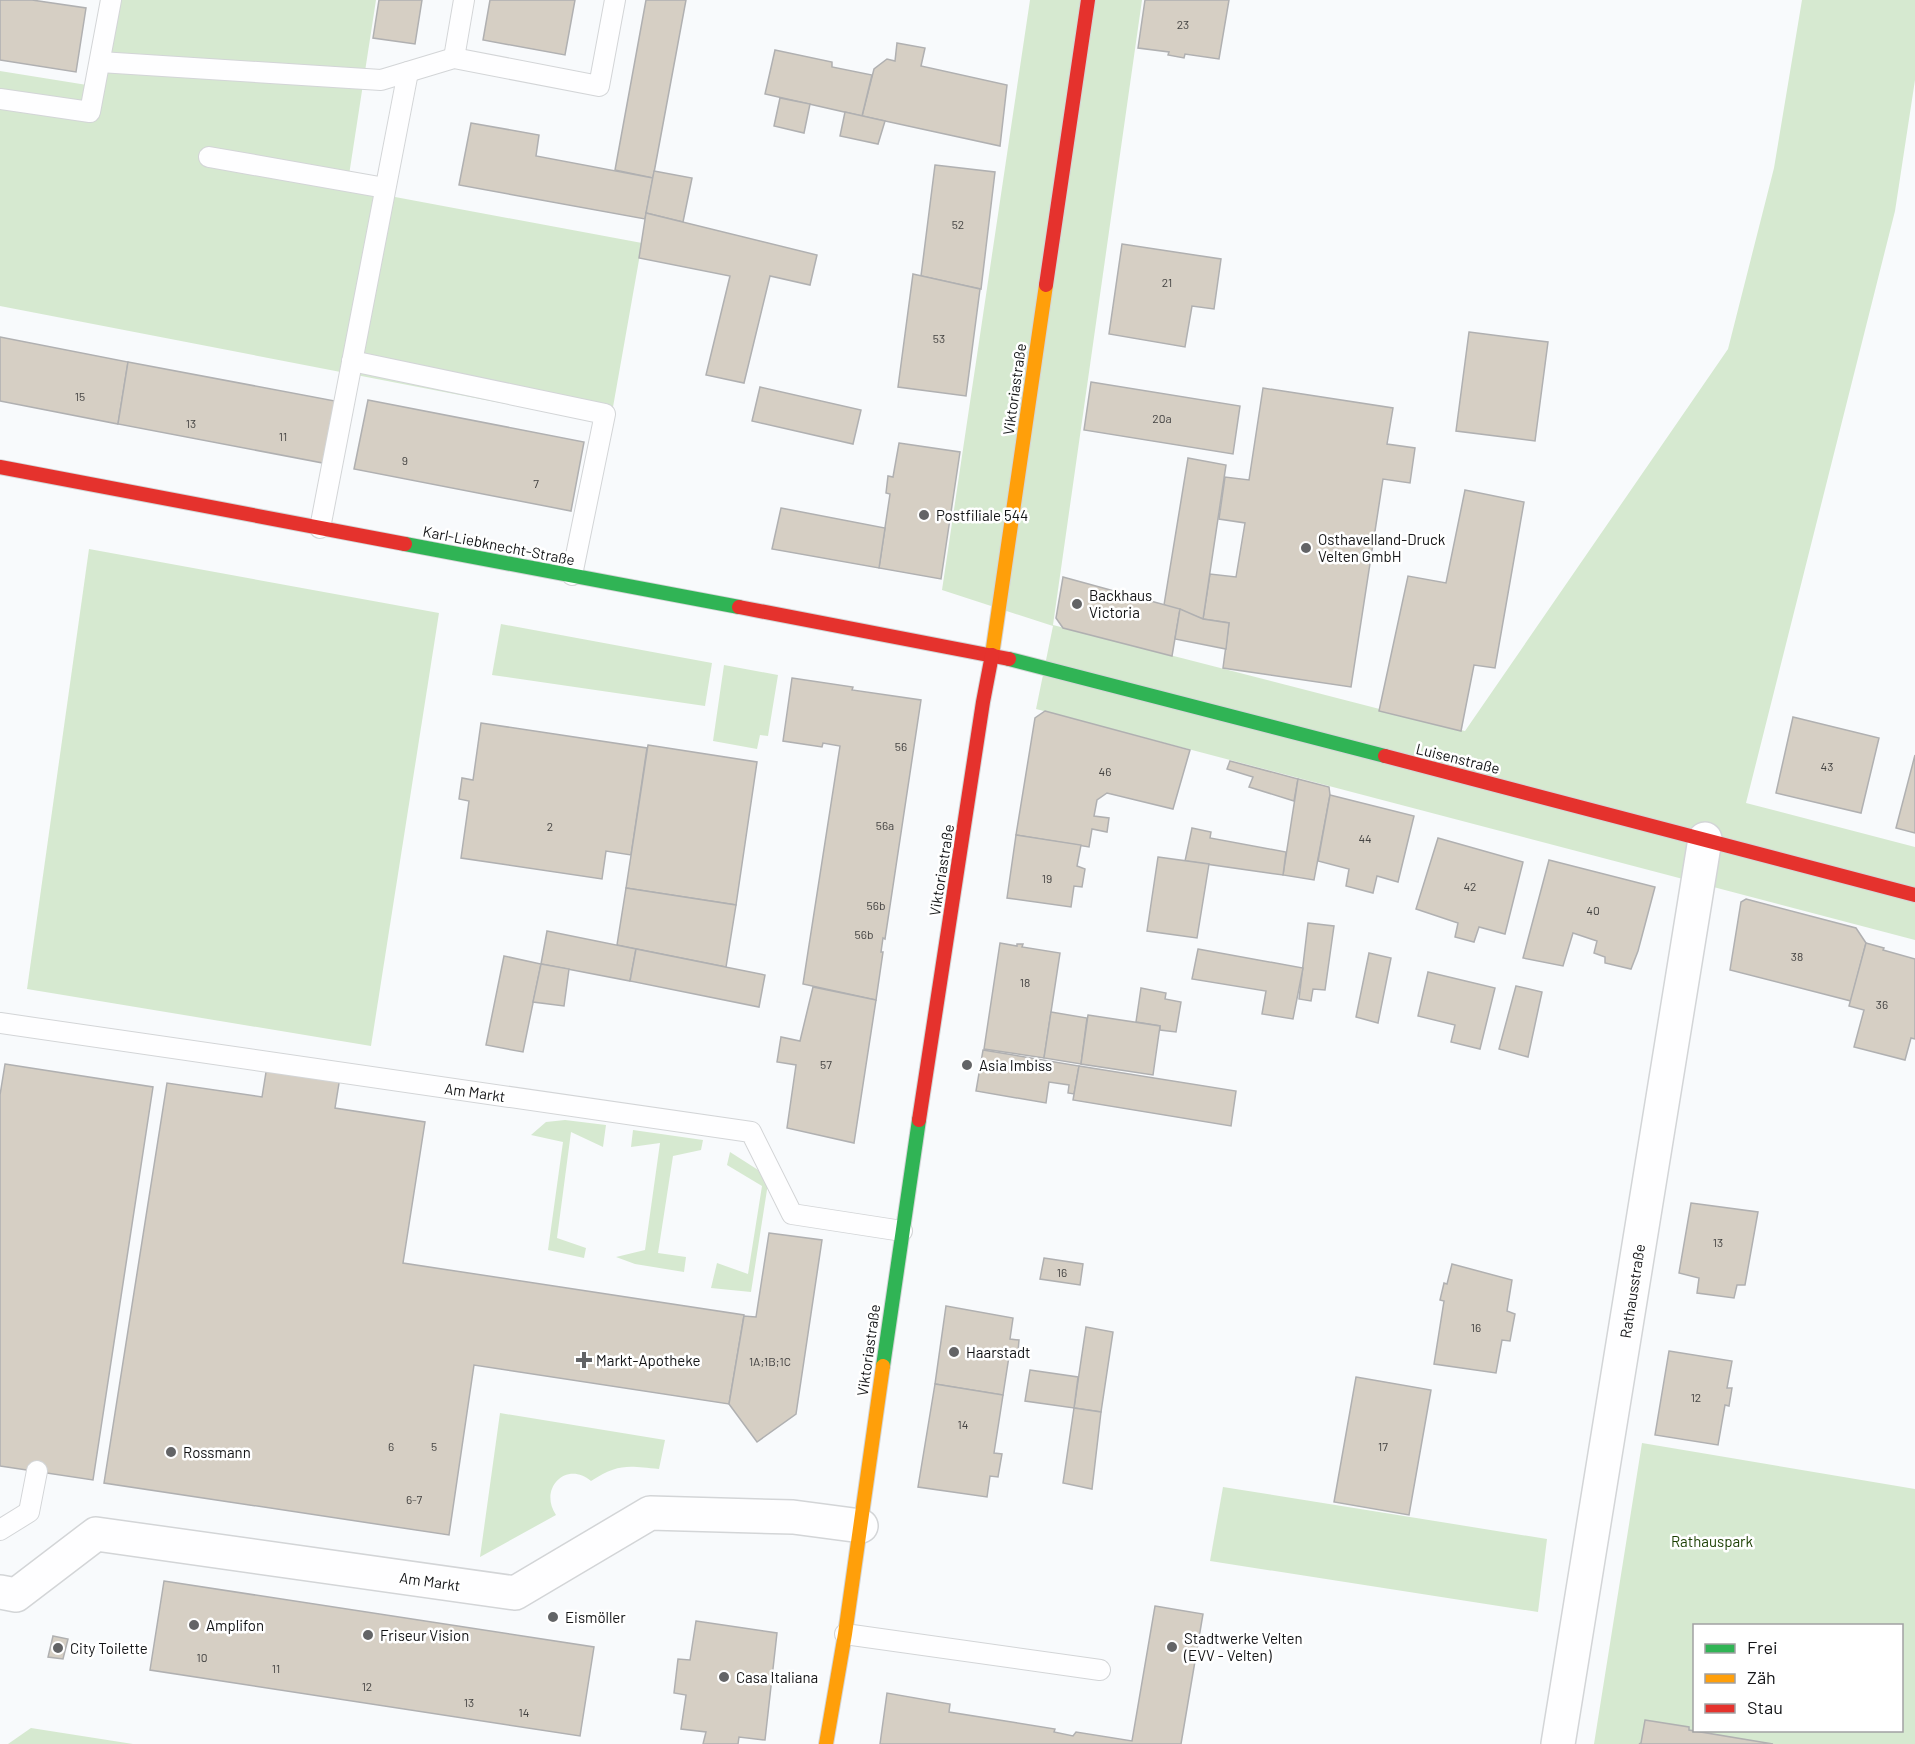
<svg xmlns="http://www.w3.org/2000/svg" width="1915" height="1744" font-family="Barlow,sans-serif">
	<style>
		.green { fill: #d6e9d0; fill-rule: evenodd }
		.building { fill: #d6cfc4; stroke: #b0b0b1; stroke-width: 1.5 }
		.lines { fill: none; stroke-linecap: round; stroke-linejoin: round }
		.lane-casing { stroke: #d3d5d7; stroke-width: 22 }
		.street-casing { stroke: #d3d5d7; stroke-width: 36 }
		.fast-casing { stroke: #d3d5d7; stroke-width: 16 }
		.slow-casing { stroke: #d3d5d7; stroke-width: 16 }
		.jam-casing { stroke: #d3d5d7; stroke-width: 16 }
		.lane { stroke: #fefeff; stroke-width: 20 }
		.street { stroke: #fefeff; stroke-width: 33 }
		.fast { stroke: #30b455; stroke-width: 14 }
		.slow { stroke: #ff9f0a; stroke-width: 14 }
		.jam { stroke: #e5322d; stroke-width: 14 }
		.poi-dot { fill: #636466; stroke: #fff; stroke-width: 2 }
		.labels { text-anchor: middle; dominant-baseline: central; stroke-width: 5; stroke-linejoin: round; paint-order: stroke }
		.number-label { font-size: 12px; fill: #444342 }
		.street-label { font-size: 15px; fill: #131416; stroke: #fff }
		.poi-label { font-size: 15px; fill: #131416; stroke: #fff; text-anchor: start }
		.park-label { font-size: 15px; fill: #1a3e01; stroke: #fff }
	</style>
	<rect width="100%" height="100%" fill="#f8fafc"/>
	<!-- green -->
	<g class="green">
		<polygon points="102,0 376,0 347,188 642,243 610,424 0,306 0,71 87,85"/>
		<polygon points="1030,0 1142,0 1053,625 1465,731 1728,349 1774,168 1802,0 1915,0 1915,80 1895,211 1746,803 1915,847 1915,940 1036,709 1053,626 942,590"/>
		<polygon points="89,549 439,613 371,1046 27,989"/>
		<polygon points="501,624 712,663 705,706 492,675"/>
		<polygon points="724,665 778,675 768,736 760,735 757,749 713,741"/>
		<polygon points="565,1120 606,1125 603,1147 571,1132 557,1238 586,1248 584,1258 548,1250 563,1142 531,1135 546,1122"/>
		<polygon points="633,1130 703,1140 701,1150 673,1156 658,1253 686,1257 684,1272 635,1264 616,1257 645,1250 660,1143 631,1147"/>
		<polygon points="730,1152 769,1177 751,1292 711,1288 717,1263 748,1274 762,1186 727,1165"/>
		<path d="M500 1413 665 1440 659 1469C628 1466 619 1463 591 1481 567 1460 538 1488 556 1515L480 1557Z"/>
		<path d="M1642 1443 1915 1489V1744H1594ZM1694 1626H1902V1730H1694Z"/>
		<polygon points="1223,1487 1547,1539 1538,1612 1210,1561"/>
		<polygon points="31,1728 133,1744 8,1744"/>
	</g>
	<!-- building -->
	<g class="building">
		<polygon points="0,0 32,0 86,8 76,72 0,60"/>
		<polygon points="379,0 422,0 415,44 373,38"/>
		<polygon points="490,0 575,0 565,55 483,40"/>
		<polygon points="646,0 686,0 653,178 615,170"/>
		<polygon points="1145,0 1229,0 1219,59 1185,54 1184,58 1168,55 1169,52 1138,48"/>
		<polygon points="897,43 925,48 921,66 1007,85 1000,146 862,116 874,69 887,59 895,61"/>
		<polygon points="775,50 832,62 832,67 872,75 862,116 765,94"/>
		<polygon points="780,98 810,104 804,133 774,126"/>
		<polygon points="845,112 885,121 878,144 840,136"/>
		<polygon points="471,123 539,135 536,156 653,178 645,219 459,185"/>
		<polygon points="935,165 995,172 981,289 921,276"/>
		<polygon points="654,171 692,178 683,222 646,213"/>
		<polygon points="646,213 817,255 810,285 770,276 744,383 706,375 730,276 639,258"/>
		<polygon points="1122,244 1221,259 1214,309 1192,306 1185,347 1109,334"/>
		<polygon points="913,274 980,289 966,396 898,387"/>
		<polygon points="1469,332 1548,342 1535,441 1456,431"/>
		<polygon points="0,337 128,362 118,424 0,401"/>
		<polygon points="128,362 335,401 323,463 118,424"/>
		<polygon points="1091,382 1240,406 1233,454 1084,430"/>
		<polygon points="760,387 861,410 853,444 752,421"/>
		<polygon points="1263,388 1393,408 1387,444 1415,448 1410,483 1383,479 1351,687 1223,668 1229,623 1203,619 1210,574 1236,577 1245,523 1219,519 1225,477 1249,480"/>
		<polygon points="368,400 584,442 571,511 354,469"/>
		<polygon points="899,443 960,452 941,579 879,568 890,494 886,493 888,476 893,477"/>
		<polygon points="1188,458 1226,465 1203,619 1164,605"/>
		<polygon points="1465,490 1524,502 1495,668 1474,665 1461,731 1379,711 1408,576 1446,583"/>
		<polygon points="781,508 885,528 879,568 772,549"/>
		<polygon points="1063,577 1180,609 1172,656 1063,628 1056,618"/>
		<polygon points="1180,609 1203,619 1229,623 1226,649 1175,639"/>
		<polygon points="792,678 853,687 852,690 921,700 885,939 883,938 881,952 883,952 876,1000 803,984 840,746 823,743 822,747 783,741"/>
		<polygon points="1045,711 1190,750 1173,809 1107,793 1097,800 1094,816 1109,818 1107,832 1092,829 1089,847 1016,835 1035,718"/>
		<polygon points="1793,717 1879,738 1861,813 1776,793"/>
		<polygon points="481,723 647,748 631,855 606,851 602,879 461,858 469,801 459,799 462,778 473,780"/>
		<polygon points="648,745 757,762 736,905 626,888"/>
		<polygon points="1915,755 1915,833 1896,828"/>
		<polygon points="1230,761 1298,779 1294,801 1249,787 1253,777 1227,769"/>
		<polygon points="1298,779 1329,787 1330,795 1314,880 1283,875"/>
		<polygon points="1330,795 1414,816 1398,882 1377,876 1373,893 1346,886 1349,869 1318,861"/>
		<polygon points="1192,828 1211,832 1210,838 1286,852 1283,875 1185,861"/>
		<polygon points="1016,835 1081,845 1077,866 1085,869 1082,887 1074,886 1071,907 1007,898"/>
		<polygon points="1438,838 1523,862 1505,934 1479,927 1474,942 1455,937 1458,923 1416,909"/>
		<polygon points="1158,857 1209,864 1197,938 1147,931"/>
		<polygon points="1549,860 1655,887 1638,951 1631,969 1605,963 1605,957 1594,953 1597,941 1573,933 1563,966 1523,958"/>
		<polygon points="626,888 736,905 726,967 617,945"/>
		<polygon points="1746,899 1856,928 1866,943 1851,1001 1730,970 1741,902"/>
		<polygon points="1308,923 1334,926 1325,990 1313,989 1311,1001 1299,999"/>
		<polygon points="547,931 636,949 630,981 541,964"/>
		<polygon points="1000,943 1017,946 1017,944 1023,944 1022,947 1060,953 1044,1058 984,1049"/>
		<polygon points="1866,943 1884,948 1883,950 1915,959 1915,1039 1911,1038 1905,1060 1854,1047 1864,1010 1849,1006"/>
		<polygon points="636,949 765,975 759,1007 630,981"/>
		<polygon points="1198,949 1303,968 1293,1019 1262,1014 1266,991 1192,979"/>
		<polygon points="1369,953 1391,958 1378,1023 1356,1017"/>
		<polygon points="504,956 541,964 523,1052 486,1045"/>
		<polygon points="541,964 569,969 564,1006 533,1002"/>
		<polygon points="1428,972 1495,988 1480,1049 1451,1042 1455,1025 1418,1016"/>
		<polygon points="1516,986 1542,992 1528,1057 1499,1049"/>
		<polygon points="813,987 876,1000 854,1143 787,1128 796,1065 777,1062 781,1037 800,1041"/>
		<polygon points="1141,988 1166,993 1165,999 1181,1002 1176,1032 1160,1030 1160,1026 1136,1022"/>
		<polygon points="1051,1012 1087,1018 1081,1064 1044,1058"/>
		<polygon points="1088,1015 1160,1026 1153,1075 1081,1064"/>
		<polygon points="983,1050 1079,1066 1074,1094 1068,1093 1069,1085 1049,1082 1046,1103 976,1091"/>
		<polygon points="5,1064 153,1087 93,1480 0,1466 0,1095"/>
		<polygon points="267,1066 340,1077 335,1108 425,1122 403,1263 744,1315 729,1404 474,1365 449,1535 104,1483 167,1083 262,1097"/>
		<polygon points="1079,1066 1236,1091 1231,1126 1073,1100"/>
		<polygon points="1691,1203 1758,1212 1745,1285 1737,1285 1734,1298 1697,1293 1699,1278 1679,1273"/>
		<polygon points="769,1233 822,1240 796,1414 757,1442 729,1404 744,1316 756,1317"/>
		<polygon points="1044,1258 1083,1264 1080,1285 1040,1279"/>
		<polygon points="1452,1264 1512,1280 1507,1311 1515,1314 1510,1341 1502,1340 1496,1373 1434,1364 1444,1301 1440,1300 1444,1283 1447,1284"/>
		<polygon points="946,1306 1013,1318 1010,1339 1019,1340 1018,1351 1010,1350 1003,1395 935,1384"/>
		<polygon points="1086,1327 1113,1332 1101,1412 1074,1408"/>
		<polygon points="1669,1351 1732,1361 1727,1388 1732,1388 1729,1406 1725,1405 1718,1445 1655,1435"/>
		<polygon points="1030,1370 1078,1377 1074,1408 1025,1401"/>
		<polygon points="1356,1377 1431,1390 1409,1515 1334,1502"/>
		<polygon points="935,1384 1003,1395 994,1453 1002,1454 998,1477 990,1476 987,1497 918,1487"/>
		<polygon points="1074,1408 1101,1412 1092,1489 1063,1483"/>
		<polygon points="164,1581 594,1647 580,1736 150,1670"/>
		<polygon points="1155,1606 1203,1614 1181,1744 880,1744 887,1693 950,1704 949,1712 1055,1729 1054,1732 1073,1736 1076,1732 1132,1741"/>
		<polygon points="696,1621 777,1633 765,1740 739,1737 738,1744 703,1744 706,1732 681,1729 686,1695 674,1693 678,1659 690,1660"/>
		<polygon points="53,1636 68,1639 63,1659 48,1657"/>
		<polygon points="1645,1720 1689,1727 1689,1730 1773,1744 1639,1744 1641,1743"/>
	</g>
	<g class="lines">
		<!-- lane casing -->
		<g class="lane-casing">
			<g id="lane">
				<polyline points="454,58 464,0"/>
				<polyline points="100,62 381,80 454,58 599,86 615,0"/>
				<polyline points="0,99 90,112 111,0"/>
				<polyline points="209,157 385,188"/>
				<polyline points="352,361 605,414 572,575"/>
				<polyline points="320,528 408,72"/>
				<polyline points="0,1023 751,1132 792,1214 902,1231"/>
				<polyline points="0,1530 29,1512 37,1471"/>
				<polyline points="845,1634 1100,1670"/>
			</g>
		</g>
		<!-- street casing -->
		<g class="street-casing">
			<g id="street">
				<polyline points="0,1592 16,1595 96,1534 515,1593 650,1513 793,1517 861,1526"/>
				<polyline points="1558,1744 1705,839"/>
			</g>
		</g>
		<!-- fast casing -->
		<g class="fast-casing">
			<g id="fast">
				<polyline points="405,544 739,607"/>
				<polyline points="1009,659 1385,756"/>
				<polyline points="883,1366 919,1120"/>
			</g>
		</g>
		<!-- slow casing -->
		<g class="slow-casing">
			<g id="slow">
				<polyline points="992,655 1046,285"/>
				<polyline points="826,1744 845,1634 883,1366"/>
			</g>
		</g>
		<!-- jam casing -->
		<g class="jam-casing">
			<g id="jam">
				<polyline points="1046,285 1088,0"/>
				<polyline points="0,467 405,544"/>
				<polyline points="739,607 1009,659"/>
				<polyline points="1385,756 1915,895"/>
				<polyline points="919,1120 983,702 992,655"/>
			</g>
		</g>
		<!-- lane -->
		<use href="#lane" class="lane"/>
		<!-- street -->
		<use href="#street" class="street"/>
		<!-- fast -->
		<use href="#fast" class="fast"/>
		<!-- slow -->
		<use href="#slow" class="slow"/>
		<!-- jam -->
		<use href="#jam" class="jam"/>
	</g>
	<!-- markers -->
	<g class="poi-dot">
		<circle cx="924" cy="515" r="6"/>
		<circle cx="1306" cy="548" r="6"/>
		<circle cx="1077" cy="604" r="6"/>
		<circle cx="967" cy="1065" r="6"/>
		<circle cx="954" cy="1352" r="6"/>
		<path d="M581 1351h6v6h6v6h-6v6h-6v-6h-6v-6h6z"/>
		<circle cx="171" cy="1452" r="6"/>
		<circle cx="553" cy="1617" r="6"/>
		<circle cx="194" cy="1625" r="6"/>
		<circle cx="368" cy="1635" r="6"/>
		<circle cx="1172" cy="1647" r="6"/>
		<circle cx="58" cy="1648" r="6"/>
		<circle cx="724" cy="1677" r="6"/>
	</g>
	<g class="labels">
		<!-- number labels -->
		<g class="number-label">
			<text x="1183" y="24">23</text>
			<text x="958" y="224">52</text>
			<text x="1167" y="282">21</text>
			<text x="939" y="338">53</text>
			<text x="80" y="396">15</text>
			<text x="1162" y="418">20a</text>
			<text x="191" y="423">13</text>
			<text x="283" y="436">11</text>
			<text x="405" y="460">9</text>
			<text x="536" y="483">7</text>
			<text x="901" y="746">56</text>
			<text x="1827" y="766">43</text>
			<text x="1105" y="771">46</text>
			<text x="885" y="825">56a</text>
			<text x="550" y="826">2</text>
			<text x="1365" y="838">44</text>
			<text x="1047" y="878">19</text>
			<text x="1470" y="886">42</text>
			<text x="876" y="905">56b</text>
			<text x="1593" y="910">40</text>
			<text x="864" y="934">56b</text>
			<text x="1797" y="956">38</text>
			<text x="1025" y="982">18</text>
			<text x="1882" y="1004">36</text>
			<text x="826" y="1064">57</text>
			<text x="1718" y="1242">13</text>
			<text x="1062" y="1272">16</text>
			<text x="1476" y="1327">16</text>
			<text x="770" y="1361">1A;1B;1C</text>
			<text x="1696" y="1397">12</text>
			<text x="963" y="1424">14</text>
			<text x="391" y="1446">6</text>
			<text x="434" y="1446">5</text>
			<text x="1383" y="1446">17</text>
			<text x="414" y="1499">6-7</text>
			<text x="202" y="1657">10</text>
			<text x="276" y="1668">11</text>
			<text x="367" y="1686">12</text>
			<text x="469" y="1702">13</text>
			<text x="524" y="1712">14</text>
		</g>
		<!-- street labels -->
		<g class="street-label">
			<text transform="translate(1014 389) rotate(-82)">Viktoriastraße</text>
			<text transform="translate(499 545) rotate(11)">Karl-Liebknecht-Straße</text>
			<text transform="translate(1458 758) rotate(14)">Luisenstraße</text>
			<text transform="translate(941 870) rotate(-81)">Viktoriastraße</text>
			<text transform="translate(475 1092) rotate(8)">Am Markt</text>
			<text transform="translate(1632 1291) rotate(-81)">Rathausstraße</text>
			<text transform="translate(868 1350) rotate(-82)">Viktoriastraße</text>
			<text transform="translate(430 1581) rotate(8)">Am Markt</text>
		</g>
		<!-- poi labels -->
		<g class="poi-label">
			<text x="936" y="515">Postfiliale 544</text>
			<text x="1318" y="539">Osthavelland-Druck<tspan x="1318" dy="17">Velten GmbH</tspan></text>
			<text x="1089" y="595">Backhaus<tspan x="1089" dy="17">Victoria</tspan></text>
			<text x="979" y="1065">Asia Imbiss</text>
			<text x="966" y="1352">Haarstadt</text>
			<text x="596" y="1360">Markt-Apotheke</text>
			<text x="183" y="1452">Rossmann</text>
			<text x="565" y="1617">Eismöller</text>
			<text x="206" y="1625">Amplifon</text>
			<text x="380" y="1635">Friseur Vision</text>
			<text x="1184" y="1638">Stadtwerke Velten<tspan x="1184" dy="17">(EVV - Velten)</tspan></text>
			<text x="70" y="1648">City Toilette</text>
			<text x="736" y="1677">Casa Italiana</text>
		</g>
		<!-- park labels -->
		<g class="park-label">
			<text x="1712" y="1541">Rathauspark</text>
		</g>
	</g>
	<!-- legend -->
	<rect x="1693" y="1624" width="210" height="108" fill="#ffffff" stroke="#a1a1a2" stroke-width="1.5"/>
	<rect x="1705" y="1644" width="30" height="9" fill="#30b455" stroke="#a1a1a2" stroke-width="1.5"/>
	<text x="1747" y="1654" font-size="18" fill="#131416">Frei</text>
	<rect x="1705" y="1674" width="30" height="9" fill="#ff9f0a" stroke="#a1a1a2" stroke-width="1.5"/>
	<text x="1747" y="1684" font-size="18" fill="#131416">Zäh</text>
	<rect x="1705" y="1704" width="30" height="9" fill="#e5322d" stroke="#a1a1a2" stroke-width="1.5"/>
	<text x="1747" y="1714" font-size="18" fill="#131416">Stau</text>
</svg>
